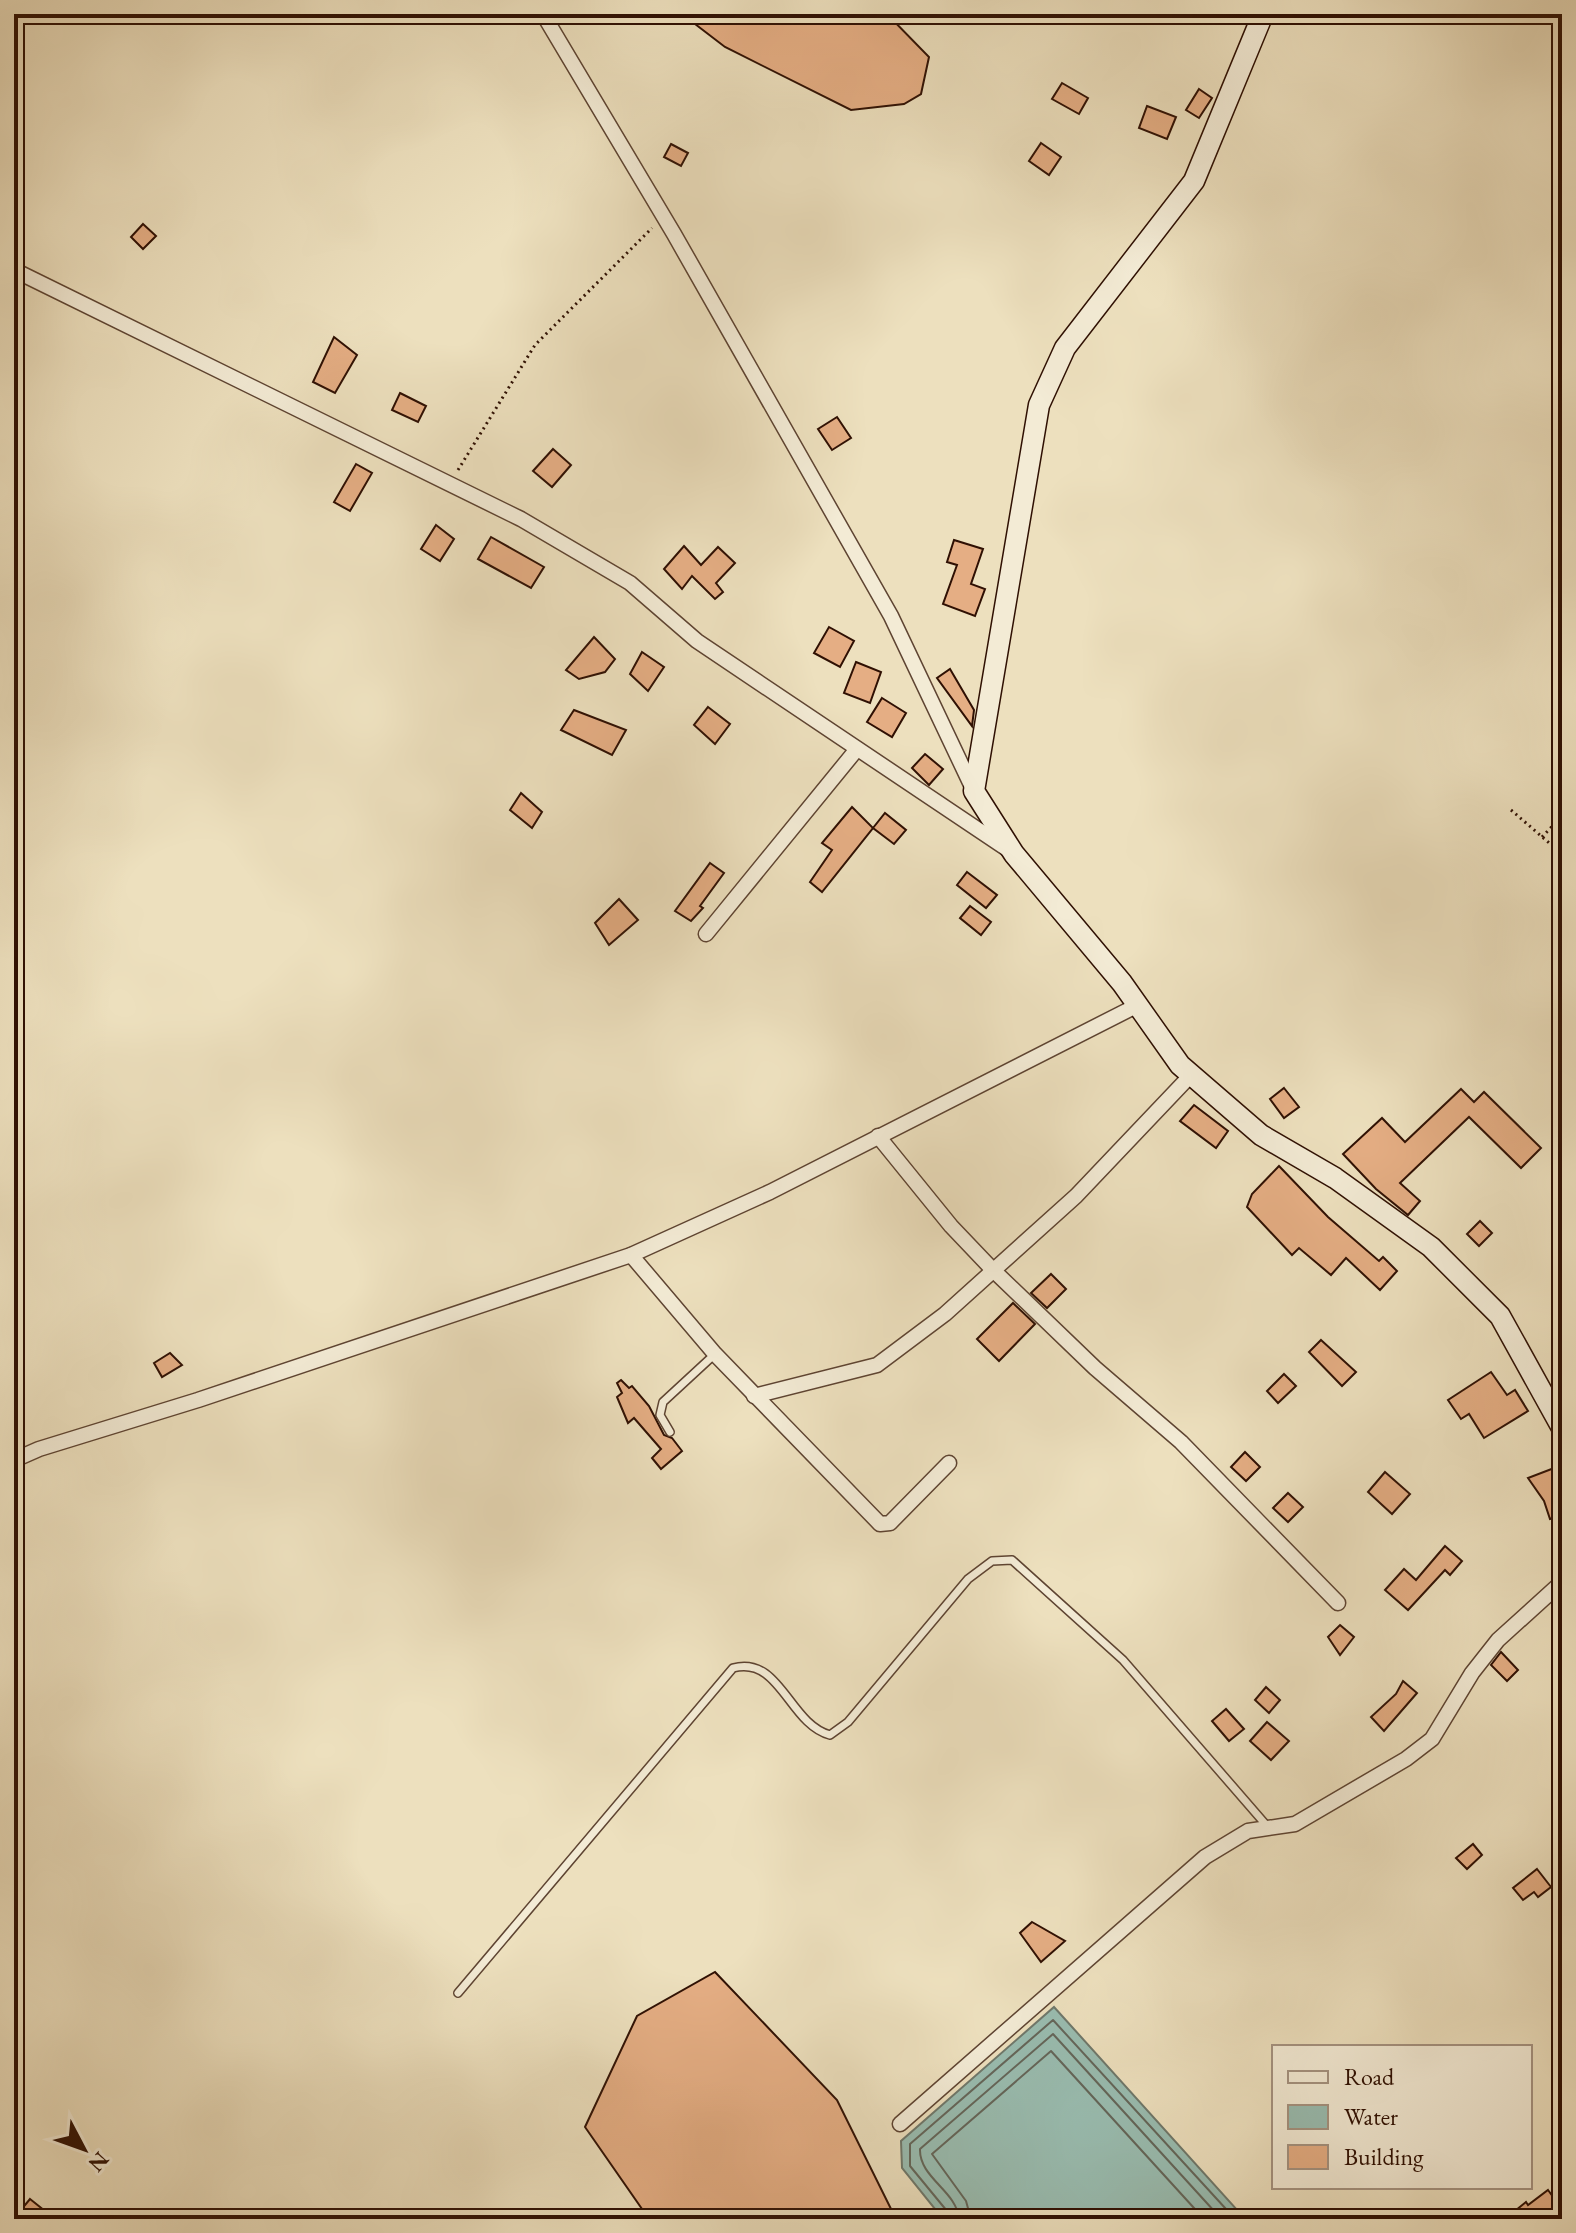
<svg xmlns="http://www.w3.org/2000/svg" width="1576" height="2233" font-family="'EB Garamond',serif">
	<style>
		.water { fill: #99bdb1; stroke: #6f786b; stroke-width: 2 }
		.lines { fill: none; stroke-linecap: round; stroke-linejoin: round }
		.shore { stroke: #64665a; stroke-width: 2 }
		.building { fill: #e5ae84; stroke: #2f1003; stroke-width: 2 }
		.lane-casing { stroke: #5e4432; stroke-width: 10 }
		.street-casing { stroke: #5e4432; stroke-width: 17 }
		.secondary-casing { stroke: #2f1003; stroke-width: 23 }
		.path { stroke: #2f1003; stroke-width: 3; stroke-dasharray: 2 4; stroke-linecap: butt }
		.lane { stroke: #f3ebd5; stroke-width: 7 }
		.street { stroke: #f3ebd5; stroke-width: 14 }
		.secondary { stroke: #f3ebd5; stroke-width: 20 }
	</style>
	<rect width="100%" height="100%" fill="#ede0be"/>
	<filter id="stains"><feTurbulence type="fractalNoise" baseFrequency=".0025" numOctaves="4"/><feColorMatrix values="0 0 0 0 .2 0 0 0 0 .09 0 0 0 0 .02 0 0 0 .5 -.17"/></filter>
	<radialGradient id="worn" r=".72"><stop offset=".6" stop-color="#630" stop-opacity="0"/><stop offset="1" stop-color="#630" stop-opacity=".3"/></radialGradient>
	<!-- water -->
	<polygon class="water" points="1054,2007 1239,2212 1230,2219 943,2219 902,2168 901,2141"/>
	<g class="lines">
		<!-- shore -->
		<g class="shore">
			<polyline points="949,2219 947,2211 910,2166 910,2144 1053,2020 1226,2209 1226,2219"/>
			<path d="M959 2219C957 2191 919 2178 920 2149L1053 2034 1215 2212 1216 2219"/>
			<polyline points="971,2219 966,2201 932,2154 1051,2051 1204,2219"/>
		</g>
	</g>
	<!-- building -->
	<g class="building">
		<polygon points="682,14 887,14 929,57 921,94 904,104 851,110 725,47"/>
		<polygon points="1062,83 1088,98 1079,114 1052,99"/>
		<polygon points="1199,89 1212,98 1199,118 1186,110"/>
		<polygon points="1147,106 1176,117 1167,139 1139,128"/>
		<polygon points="1041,143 1061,157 1049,175 1029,161"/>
		<polygon points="671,144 688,153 681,166 664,157"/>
		<polygon points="143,224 156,236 143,249 131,237"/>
		<polygon points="334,337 357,355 335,393 313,382"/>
		<polygon points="400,393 426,406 418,422 392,410"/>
		<polygon points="837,417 851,438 832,450 818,429"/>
		<polygon points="553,449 571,465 552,487 533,471"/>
		<polygon points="356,464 372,473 350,511 334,502"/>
		<polygon points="436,525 454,539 440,561 421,549"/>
		<polygon points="491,537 544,567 531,588 478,559"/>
		<polygon points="954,540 983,549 971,584 985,589 975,616 943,604 957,565 947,562"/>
		<polygon points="684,546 701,565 718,547 735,563 716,583 723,592 715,599 692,576 682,589 664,569"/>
		<polygon points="829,627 854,641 840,667 814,653"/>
		<polygon points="594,637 615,659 605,672 579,679 566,670"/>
		<polygon points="642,652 664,667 648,691 630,674"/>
		<polygon points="856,662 881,672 870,703 844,693"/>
		<polygon points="950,669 974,710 972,726 937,678"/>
		<polygon points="882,698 906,713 892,737 867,722"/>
		<polygon points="708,707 730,724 715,744 694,725"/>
		<polygon points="574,710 626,730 612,755 561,730"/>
		<polygon points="925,754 943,769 929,785 912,768"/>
		<polygon points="521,793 542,812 532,828 510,810"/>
		<polygon points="852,807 873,828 822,892 810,882 832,850 822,843"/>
		<polygon points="885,813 906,830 894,844 873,828"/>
		<polygon points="710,863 724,873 700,906 703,908 691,921 675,911"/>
		<polygon points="967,872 997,895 986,908 957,885"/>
		<polygon points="619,899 638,920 609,945 595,923"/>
		<polygon points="970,906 991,922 981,935 960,918"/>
		<polygon points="1284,1088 1299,1107 1284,1118 1270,1099"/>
		<polygon points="1461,1089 1474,1102 1484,1092 1541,1148 1521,1168 1469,1117 1400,1183 1420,1201 1408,1215 1376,1189 1343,1154 1382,1118 1405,1142"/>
		<polygon points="1194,1105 1228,1131 1216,1148 1180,1121"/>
		<polygon points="1279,1166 1328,1217 1379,1261 1383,1257 1397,1271 1380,1290 1346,1258 1331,1275 1299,1248 1292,1255 1247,1207 1252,1194"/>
		<polygon points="1480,1221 1492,1233 1479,1246 1467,1234"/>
		<polygon points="1051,1274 1066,1289 1047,1308 1031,1293"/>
		<polygon points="1013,1303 1035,1324 999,1361 977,1339"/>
		<polygon points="1321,1340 1356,1372 1342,1386 1309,1352"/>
		<polygon points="170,1353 182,1365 162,1377 154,1363"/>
		<polygon points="1491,1372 1507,1395 1515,1390 1528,1411 1484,1438 1469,1414 1461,1419 1448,1400"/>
		<polygon points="1284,1374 1296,1386 1278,1403 1267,1391"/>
		<polygon points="621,1380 629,1388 632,1386 649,1406 664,1435 672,1438 682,1451 661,1469 652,1458 661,1449 634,1418 628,1423 617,1397 622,1393 617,1383"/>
		<polygon points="1245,1452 1260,1467 1246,1481 1231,1467"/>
		<polygon points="1562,1465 1562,1516 1550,1519 1544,1501 1528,1478"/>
		<polygon points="1385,1472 1410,1494 1392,1514 1368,1492"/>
		<polygon points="1288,1493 1303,1507 1288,1522 1273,1508"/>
		<polygon points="1445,1546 1462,1561 1450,1575 1445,1570 1408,1610 1385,1590 1404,1569 1416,1580"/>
		<polygon points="1340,1625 1354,1637 1340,1655 1328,1637"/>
		<polygon points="1501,1652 1518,1670 1507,1681 1491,1665"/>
		<polygon points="1403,1681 1417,1693 1384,1731 1371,1717 1396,1694"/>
		<polygon points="1266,1687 1280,1700 1269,1713 1255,1700"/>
		<polygon points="1226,1709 1244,1729 1229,1741 1212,1721"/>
		<polygon points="1267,1722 1289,1741 1271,1760 1250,1741"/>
		<polygon points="1473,1844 1482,1855 1467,1869 1456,1858"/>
		<polygon points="1537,1869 1551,1887 1538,1897 1534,1892 1523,1900 1513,1888"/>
		<polygon points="1032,1922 1065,1941 1041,1962 1020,1933"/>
		<polygon points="715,1972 837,2100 896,2219 649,2219 585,2127 637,2016"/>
		<polygon points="1548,2190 1559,2205 1540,2219 1505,2219 1526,2202 1528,2205"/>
		<polygon points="30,2199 55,2219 30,2219 20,2211"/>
	</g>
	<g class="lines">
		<!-- lane casing -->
		<g class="lane-casing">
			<g id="lane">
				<polyline points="670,1432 660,1415 663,1402 715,1354"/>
				<path d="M458 1993 733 1668C780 1655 789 1724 830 1735L848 1722 968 1579 992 1561 1012 1560 1123 1660 1267 1826"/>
			</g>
		</g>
		<!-- street casing -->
		<g class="street-casing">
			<g id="street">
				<polyline points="543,14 674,234 891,616 974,791"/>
				<polyline points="14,270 521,519 630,583 697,641 1007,849"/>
				<polyline points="706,934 857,749"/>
				<polyline points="878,1136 951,1226 992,1269 1095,1368 1181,1442 1338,1603"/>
				<polyline points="631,1255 715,1354 880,1524 890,1523 949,1463"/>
				<polyline points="754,1396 877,1365 945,1314 1076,1196 1191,1075"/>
				<polyline points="14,1460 39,1449 198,1400 631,1255 770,1192 1138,1005"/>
				<polyline points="900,2124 1205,1857 1248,1831 1295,1824 1406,1759 1432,1739 1472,1673 1498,1640 1562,1582"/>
			</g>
		</g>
		<!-- secondary casing -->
		<g class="secondary-casing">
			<polyline id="secondary" points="1263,14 1194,181 1065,348 1039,405 974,791 1014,854 1122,983 1180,1065 1261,1135 1335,1178 1431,1247 1500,1316 1562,1428"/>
		</g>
		<!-- path -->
		<g class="path">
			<polyline points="458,470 535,345 652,228"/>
			<polyline points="1562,790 1562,796"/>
			<polyline points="1511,810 1562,854"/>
			<polyline points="1542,837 1562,816"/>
		</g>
		<!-- lane -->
		<use href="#lane" class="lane"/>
		<!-- street -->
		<use href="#street" class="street"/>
		<!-- secondary -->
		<use href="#secondary" class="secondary"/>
	</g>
	<!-- margin -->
	<rect width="1576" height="2233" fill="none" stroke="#ede0be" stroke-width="48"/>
	<rect x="16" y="16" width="1544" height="2201" fill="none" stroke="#2f1003" stroke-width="4"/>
	<rect x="24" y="24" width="1528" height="2185" fill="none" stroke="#2f1003" stroke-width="2"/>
	<!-- legend -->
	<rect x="1272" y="2045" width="260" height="144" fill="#f3ebd5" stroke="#a59381" stroke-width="2"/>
	<rect x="1288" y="2071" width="40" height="12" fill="#f3ebd5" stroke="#a59381" stroke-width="2"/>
	<text x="1344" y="2085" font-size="24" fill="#2f1003">Road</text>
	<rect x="1288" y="2105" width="40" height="24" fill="#99bdb1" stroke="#a59381" stroke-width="2"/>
	<text x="1344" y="2125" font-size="24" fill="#2f1003">Water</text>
	<rect x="1288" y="2145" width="40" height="24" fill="#e5ae84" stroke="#a59381" stroke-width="2"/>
	<text x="1344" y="2165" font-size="24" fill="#2f1003">Building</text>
	<!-- north arrow -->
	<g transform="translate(84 2149) rotate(131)" stroke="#f3ebd5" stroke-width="6" paint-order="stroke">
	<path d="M0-6L14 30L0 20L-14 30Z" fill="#2f1003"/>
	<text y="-12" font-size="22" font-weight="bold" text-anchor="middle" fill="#2f1003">N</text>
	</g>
	<rect width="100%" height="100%" filter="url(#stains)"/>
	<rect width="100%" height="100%" fill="url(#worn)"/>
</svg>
